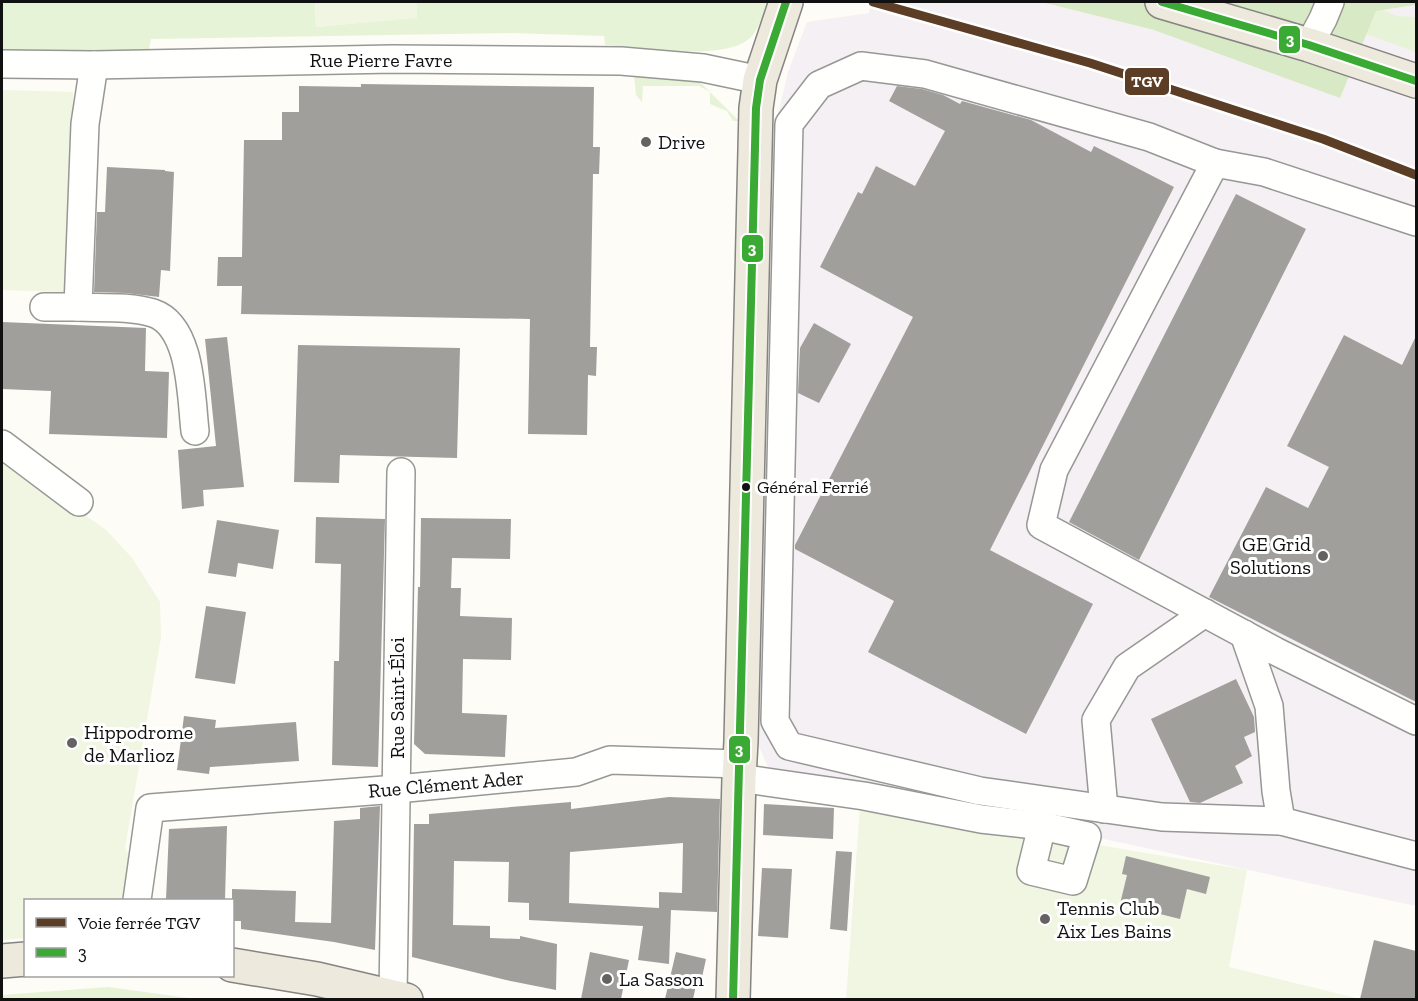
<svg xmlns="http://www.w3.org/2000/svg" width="1418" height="1001" font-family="'Zilla Slab',serif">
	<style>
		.industrial { fill: #f5f0f3 }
		.green { fill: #e7f3d7 }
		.forest { fill: #d8eac5 }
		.pitch { fill: #f0f6e1 }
		.building { fill: #a19f9c; fill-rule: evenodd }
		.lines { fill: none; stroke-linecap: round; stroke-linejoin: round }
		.minor-casing { stroke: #979795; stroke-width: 30 }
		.major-casing { stroke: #858482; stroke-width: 36 }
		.minor { stroke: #fffffe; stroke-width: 27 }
		.major { stroke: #ede9dc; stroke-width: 33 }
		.bus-1-casing { stroke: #fff; stroke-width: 12 }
		.bus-1 { stroke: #3aaa35; stroke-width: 8 }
		.rail-1-casing { stroke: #fff; stroke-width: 14 }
		.rail-1 { stroke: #5c3e26; stroke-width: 9 }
		.poi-dot { fill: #646362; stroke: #fff; stroke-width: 2 }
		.bus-dot { fill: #111; stroke: #fff; stroke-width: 2 }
		.labels { text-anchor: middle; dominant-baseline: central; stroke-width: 6; stroke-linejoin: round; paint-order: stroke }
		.bus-label { font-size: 18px; fill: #111; stroke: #fff; text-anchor: start }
		.street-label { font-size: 20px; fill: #111; stroke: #fff }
		.poi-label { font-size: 20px; fill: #111; stroke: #fff; text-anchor: start }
		.line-badge { stroke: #fff; stroke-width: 2 }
		.badge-label { font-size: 16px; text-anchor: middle; font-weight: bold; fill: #fff }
	</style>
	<rect width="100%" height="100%" fill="#fdfcf7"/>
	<!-- industrial -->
	<polygon class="industrial" points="871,2 1041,2 1154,30 1376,11 1416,5 1416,906 768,767 758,744 774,131 788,72 807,22 869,13"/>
	<!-- green -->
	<g class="green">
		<path d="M2 2H315L316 27 417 17 416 2H768C764 12 760 27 752 36 728 63 640 47 605 45L604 36 512 33 151 39 149 50H2Z"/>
		<polygon points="1365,3 1397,16 1416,17 1416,52 1343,26"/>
		<polygon points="634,75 697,79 739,121 733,121 727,111 710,104 710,92 699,86 643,86 642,102 636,95"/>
		<polygon points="108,987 196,999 2,999 2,995"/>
	</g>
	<!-- forest -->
	<polygon class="forest" points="1041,2 1416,2 1416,5 1376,11 1340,98 1154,30"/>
	<!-- pitch -->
	<g class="pitch">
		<polygon points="315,2 416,2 417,18 316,27"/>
		<polygon points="2,90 73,92 68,292 2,290"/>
		<polygon points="2,437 75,508 106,530 132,558 160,602 161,637 125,848 129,856 124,900 26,900 25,938 2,940"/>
		<polygon points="860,805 1247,870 1229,967 1356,998 1356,1000 846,1000"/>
	</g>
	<!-- building -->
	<g class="building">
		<polygon points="361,84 594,87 593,147 600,147 599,174 593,174 590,347 597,347 596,376 588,375 587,435 528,434 530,319 241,314 242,286 217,286 218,257 242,257 244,140 282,140 282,112 299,112 299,86 361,87"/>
		<polygon points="897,86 922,89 943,95 960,104 962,101 1031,120 1091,152 1094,146 1174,187 990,550 1093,604 1026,734 868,652 894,601 795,549 795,545 913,317 820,267 858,192 862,194 876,166 915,186 945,131 889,101"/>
		<polygon points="107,167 165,170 165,171 174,172 170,271 161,270 159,297 126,293 94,292 97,212 105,212"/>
		<polygon points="1236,194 1306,229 1139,560 1069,522"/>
		<polygon points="2,322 146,328 145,371 169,372 167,438 49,434 51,391 2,389"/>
		<polygon points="814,323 851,344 819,403 798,393 800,348"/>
		<polygon points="1344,335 1402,365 1416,336 1416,702 1209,597 1266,487 1308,508 1329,467 1287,446"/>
		<polygon points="227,337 244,487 203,490 204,506 182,509 178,450 216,446 205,339"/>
		<polygon points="298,345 460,348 457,458 340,455 339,483 294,482"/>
		<polygon points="316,517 385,519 378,767 332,765 334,661 339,661 341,564 315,563"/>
		<polygon points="421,518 511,519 510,559 452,558 451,588 461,588 460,616 512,618 511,660 463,659 462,713 507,715 505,757 425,754 414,744 418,587 420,587"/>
		<polygon points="217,520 279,530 273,569 238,563 236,577 208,573"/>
		<polygon points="206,606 246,612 235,684 195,678"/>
		<polygon points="1236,679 1254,717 1255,732 1244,737 1252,756 1235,766 1243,783 1200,803 1190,802 1151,719"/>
		<polygon points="184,716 216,720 215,728 296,722 299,761 210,767 209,774 177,770"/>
		<path d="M669 797 720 799 717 912 671 910 669 964 638 960 643 926 529 920V903L508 902 509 862 454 861 453 925 490 926V938L520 939V936L557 944 556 990 506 980 412 957 414 824H429V814L571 802V809ZM683 843 682 893 659 892V908L569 903 570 852Z"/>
		<polygon points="764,804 834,808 833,839 763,835"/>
		<polygon points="380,806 375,950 334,942 241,929 241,921 232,921 232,889 296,891 295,922 331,923 334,821 360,819 360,808"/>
		<polygon points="227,826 225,900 166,900 169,829"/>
		<polygon points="836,851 852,852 847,931 830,929"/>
		<polygon points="1126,856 1210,877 1206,894 1187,889 1180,919 1120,904 1127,875 1122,874"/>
		<polygon points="762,868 792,869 788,938 758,936"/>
		<polygon points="1374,940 1416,951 1416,999 1360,999"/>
		<polygon points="590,952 629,960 621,999 581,999"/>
		<polygon points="676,952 706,959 701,982 697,981 693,999 665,999"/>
	</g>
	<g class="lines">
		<!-- minor casing -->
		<g class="minor-casing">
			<g id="minor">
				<polyline points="1309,45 1323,19 1330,2"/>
				<polyline points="2,64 94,65 392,59 621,61 703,68 760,80"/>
				<path d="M94 65 85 124 78 307C102 308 129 306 153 313 192 326 191 397 195 431"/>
				<polyline points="1215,163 1149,137 925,74 861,66 819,85 789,124 775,721 789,746 980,791 1162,817 1281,821"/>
				<polyline points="1416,222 1264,172 1215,163 1054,470 1041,525 1275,651 1416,721"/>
				<polyline points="44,307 78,307"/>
				<polyline points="2,444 79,502"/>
				<polyline points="1244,634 1269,706 1276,791 1281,821 1416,856"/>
				<polyline points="739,778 864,796 981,819 1042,826 1031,871 1073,881 1087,836 1042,826"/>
				<polyline points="1104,809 1096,720 1127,667 1205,613"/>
				<polyline points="137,900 150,808 397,789 576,772 610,760 740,764"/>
				<polyline points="393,996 401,472"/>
			</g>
		</g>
		<!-- major casing -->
		<g class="major-casing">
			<g id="major">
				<polyline points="1162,2 1309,45 1416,81"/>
				<polyline points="2,961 26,959"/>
				<polyline points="232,965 317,979 406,1000"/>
				<polyline points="733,1000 739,778 741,741 756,108 760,80 786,2"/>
			</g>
		</g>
		<!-- minor -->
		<use href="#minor" class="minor"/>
		<!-- major -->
		<use href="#major" class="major"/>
		<!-- bus-1 casing -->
		<g class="bus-1-casing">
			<g id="bus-1">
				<polyline points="1162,2 1309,45 1416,81"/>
				<polyline points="733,1000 756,108 760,80 786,2"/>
			</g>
		</g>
		<!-- bus-1 -->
		<use href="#bus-1" class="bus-1"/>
		<!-- rail-1 casing -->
		<g class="rail-1-casing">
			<polyline id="rail-1" points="873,2 1090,63 1323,139 1416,175"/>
		</g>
		<!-- rail-1 -->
		<use href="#rail-1" class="rail-1"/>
	</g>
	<!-- markers -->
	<g class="poi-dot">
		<circle cx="646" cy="142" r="6"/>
		<circle cx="1323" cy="556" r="6"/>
		<circle cx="72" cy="743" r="6"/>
		<circle cx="1045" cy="919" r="6"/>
		<circle cx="607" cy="979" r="6"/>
	</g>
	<circle class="bus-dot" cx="746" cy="487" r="5"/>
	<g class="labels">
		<!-- bus labels -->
		<g class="bus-label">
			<text x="757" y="487">Général Ferrié</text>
		</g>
		<!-- street labels -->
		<g class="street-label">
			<text x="381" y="60">Rue Pierre Favre</text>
			<text transform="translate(397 698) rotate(-90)">Rue Saint-Éloi</text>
			<text transform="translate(446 784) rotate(-5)">Rue Clément Ader</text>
		</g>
		<!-- poi labels -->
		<g class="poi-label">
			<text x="658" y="142">Drive</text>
			<text x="1311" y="544" text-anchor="end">GE Grid<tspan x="1311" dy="23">Solutions</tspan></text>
			<text x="84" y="732">Hippodrome<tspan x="84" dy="23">de Marlioz</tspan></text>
			<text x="1057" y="908">Tennis Club<tspan x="1057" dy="23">Aix Les Bains</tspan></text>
			<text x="619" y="979">La Sasson</text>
		</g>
	</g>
	<g class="line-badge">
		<rect x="1278" y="25" width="23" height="29" rx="6" fill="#3aaa35"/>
		<rect x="1124" y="67" width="46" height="29" rx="6" fill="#5c3e26"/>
		<rect x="741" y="234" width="23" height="29" rx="6" fill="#3aaa35"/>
		<rect x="728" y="735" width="23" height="29" rx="6" fill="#3aaa35"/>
	</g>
	<g class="badge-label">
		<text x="1290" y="45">3</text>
		<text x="1147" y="87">TGV</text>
		<text x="752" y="254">3</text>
		<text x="739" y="755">3</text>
	</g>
	<!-- border -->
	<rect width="1418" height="1001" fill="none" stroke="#111111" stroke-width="6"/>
	<!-- legend -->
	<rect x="24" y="899" width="210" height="78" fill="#ffffff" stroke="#a0a0a0" stroke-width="1.5"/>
	<rect x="36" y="918" width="30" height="9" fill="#5c3e26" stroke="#a0a0a0" stroke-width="1.5"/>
	<text x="78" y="929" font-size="18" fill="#111111">Voie ferrée TGV</text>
	<rect x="36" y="948" width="30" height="9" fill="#3aaa35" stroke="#a0a0a0" stroke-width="1.5"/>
	<text x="78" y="959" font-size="18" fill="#111111">3</text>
</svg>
